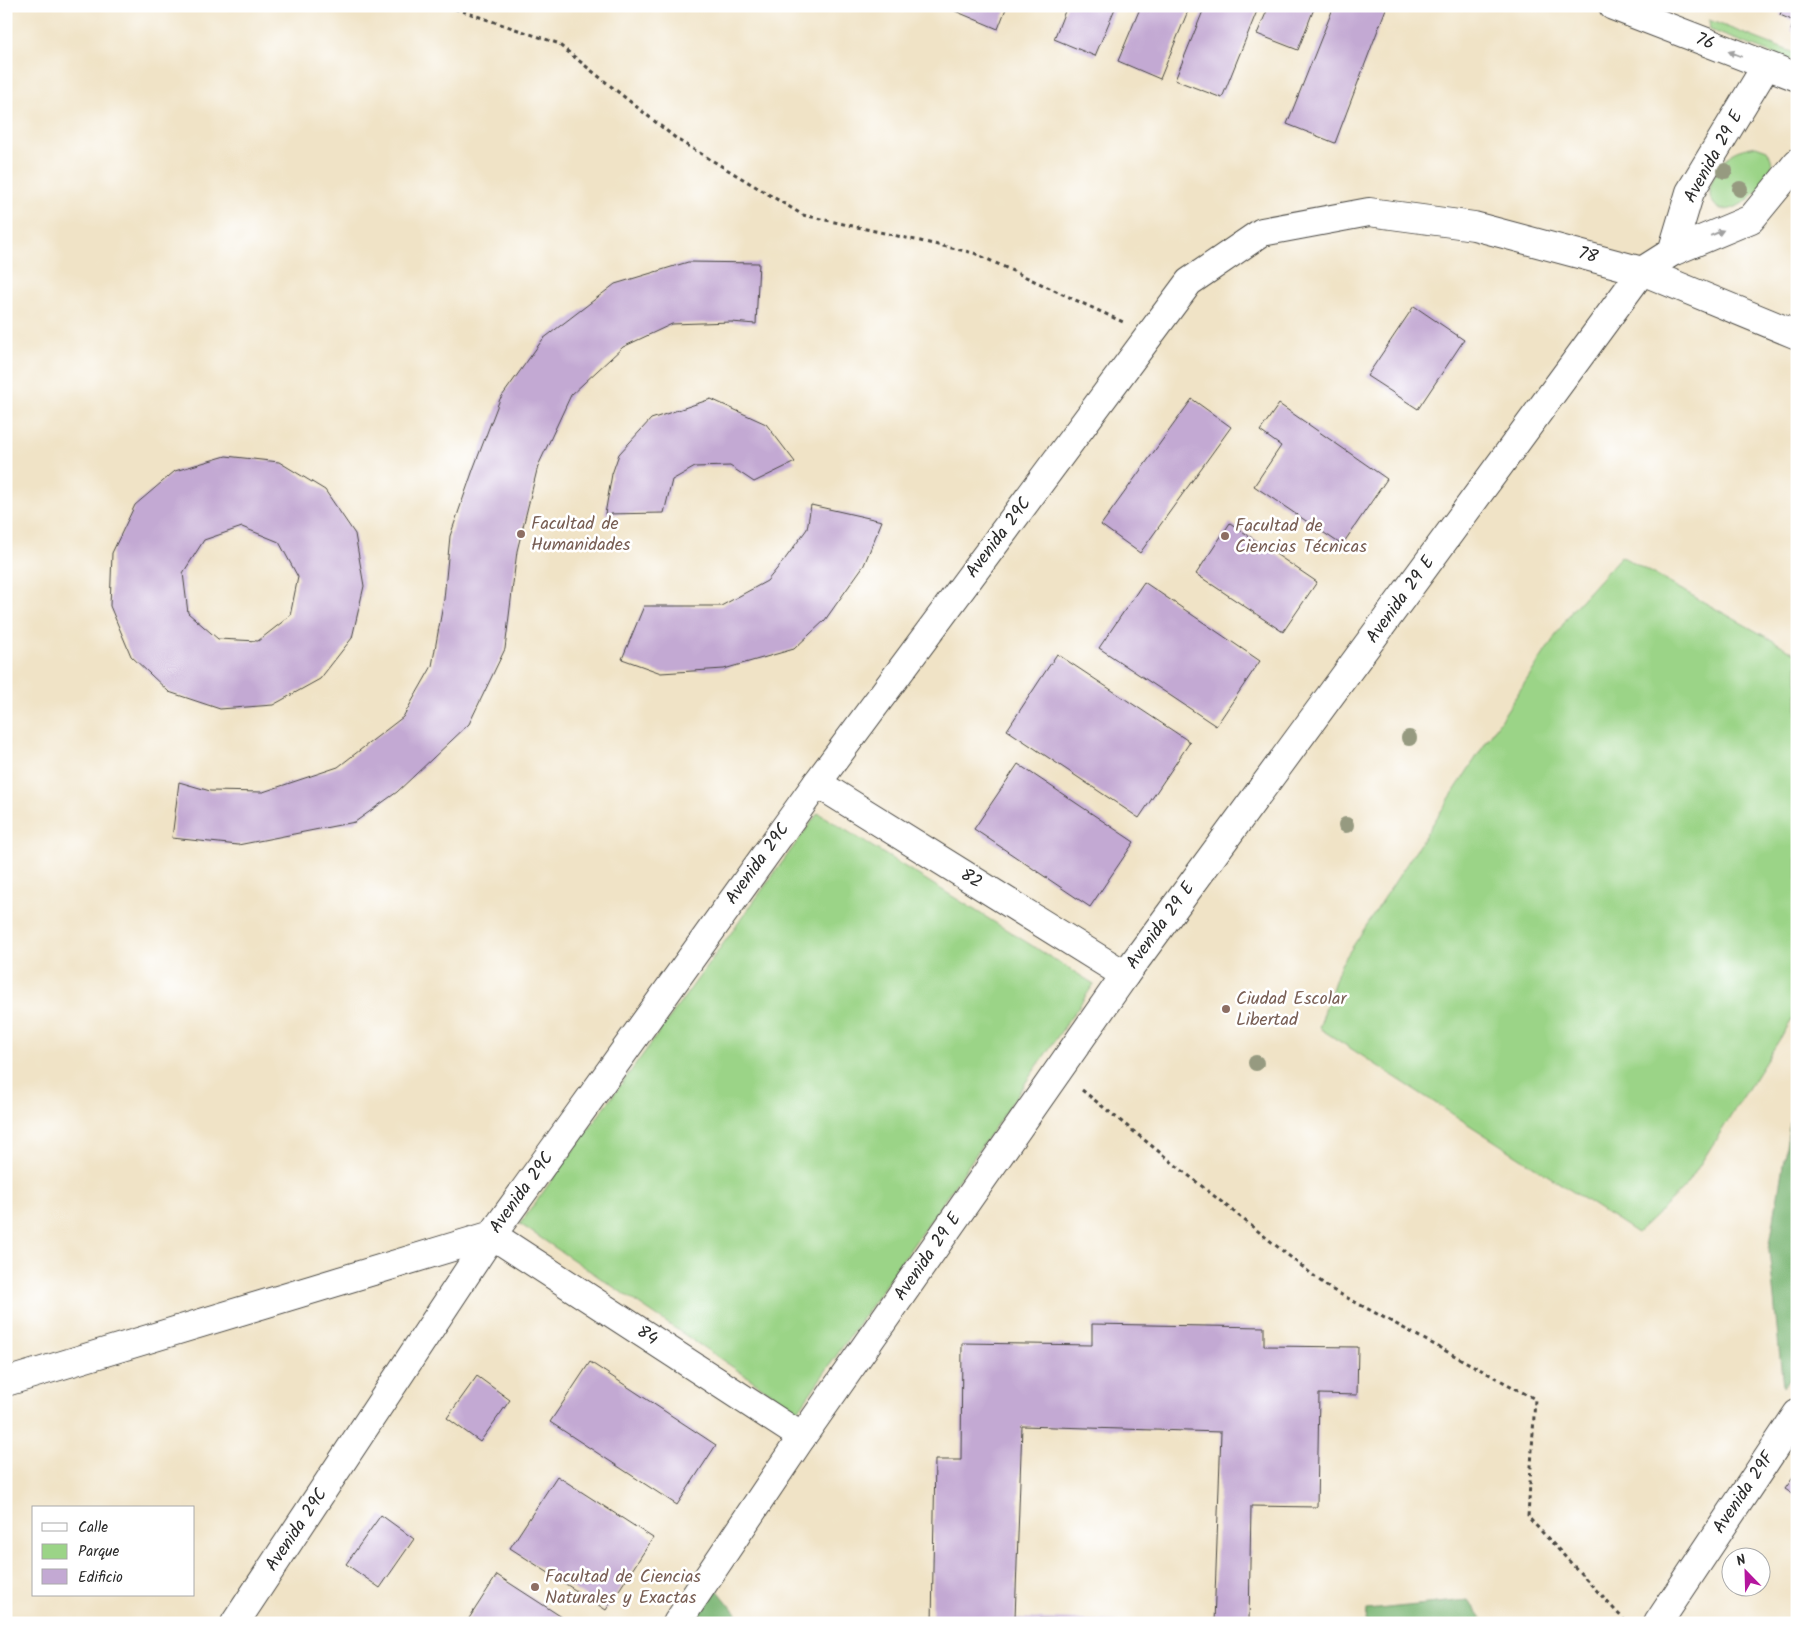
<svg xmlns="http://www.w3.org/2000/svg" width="1803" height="1629" font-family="Kalam,sans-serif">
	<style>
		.green { fill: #9bd487; stroke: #638059 }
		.forest { fill: #7cb674; stroke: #547050 }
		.building { fill: #c3a9d3; fill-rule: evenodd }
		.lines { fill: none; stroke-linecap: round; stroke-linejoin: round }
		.minor-casing { stroke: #494742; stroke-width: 30 }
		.path { stroke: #494742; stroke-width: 3; stroke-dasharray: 4 4; stroke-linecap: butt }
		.minor { stroke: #fff; stroke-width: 28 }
		.tree { fill: #969a80 }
		.oneway { fill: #a0a0a0 }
		.education-dot { fill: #8d6e63; stroke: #fff; stroke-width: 2 }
		.labels { text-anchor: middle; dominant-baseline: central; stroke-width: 5; stroke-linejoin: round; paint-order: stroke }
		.street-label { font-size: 18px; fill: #2b2b2b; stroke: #fff }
		.education-label { font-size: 18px; fill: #785e54; stroke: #fff; text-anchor: start }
	</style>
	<rect width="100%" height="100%" fill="#fff"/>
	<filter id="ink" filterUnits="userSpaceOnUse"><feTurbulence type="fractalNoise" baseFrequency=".02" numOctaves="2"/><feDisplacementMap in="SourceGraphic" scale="10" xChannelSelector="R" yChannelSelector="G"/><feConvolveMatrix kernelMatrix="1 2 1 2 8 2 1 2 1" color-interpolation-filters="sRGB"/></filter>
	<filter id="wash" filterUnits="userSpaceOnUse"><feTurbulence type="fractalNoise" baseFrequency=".0096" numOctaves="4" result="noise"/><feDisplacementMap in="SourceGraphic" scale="20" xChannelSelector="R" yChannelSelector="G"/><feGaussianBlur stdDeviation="1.12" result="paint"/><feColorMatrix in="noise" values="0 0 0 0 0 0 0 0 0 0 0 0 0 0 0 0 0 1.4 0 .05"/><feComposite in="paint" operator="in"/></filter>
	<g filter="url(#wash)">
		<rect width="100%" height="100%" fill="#f0e3c6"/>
		<!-- green -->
		<g class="green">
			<polygon points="1709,20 1797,54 1797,63 1710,30"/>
			<path d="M1756 146 1767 150C1776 166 1772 174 1761 187 1753 197 1725 221 1714 204 1711 200 1710 198 1710 193 1710 184 1712 180 1717 172 1730 152 1732 151 1756 146Z"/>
			<polygon points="1621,556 1797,654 1797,1012 1687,1185 1637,1233 1319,1028 1340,966 1573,609"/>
			<polygon points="818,813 1094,984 798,1411 520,1224"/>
		</g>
		<!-- forest -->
		<g class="forest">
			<polygon points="1797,1112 1797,1369 1783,1387 1769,1250 1790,1122"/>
			<polygon points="707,1577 744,1623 677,1623"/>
			<polygon points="1468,1600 1485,1623 1366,1623 1367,1610"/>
		</g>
		<g id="blocks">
			<!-- building -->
			<g class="building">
				<polygon points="957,6 1007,6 998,29 955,11"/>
				<polygon points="1067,6 1116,6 1095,56 1054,39"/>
				<polygon points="1141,6 1190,6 1160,79 1118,61"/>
				<polygon points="1205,6 1259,6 1222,98 1175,80"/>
				<polygon points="1269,6 1315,6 1298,50 1257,34"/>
				<polygon points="1334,6 1387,6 1335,143 1287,124"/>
				<polygon points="1783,6 1797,6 1797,36 1791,30 1794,21 1780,15"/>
				<polygon points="688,262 759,263 756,324 731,322 672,324 623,347 571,395 538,466 517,551 505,649 469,724 397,792 355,822 238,845 172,838 179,782 210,791 263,792 338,767 403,717 432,666 444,599 450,536 474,467 500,399 543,339 615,284"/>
				<polygon points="1414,306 1464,340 1418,409 1367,376"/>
				<polygon points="711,399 766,424 795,462 754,482 730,466 695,467 672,480 664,513 605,514 612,474 619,454 651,419"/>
				<polygon points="1192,399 1231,427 1140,553 1101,525"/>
				<polygon points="1279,404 1387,479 1342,545 1254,486 1281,446 1260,431"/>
				<path d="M226 456 279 462 325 490 355 534 364 586 352 638 320 679 273 705 220 709 169 692 131 656 110 606 112 553 135 505 175 471ZM242 527 279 542 298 577 290 616 258 641 218 639 188 613 183 573 204 540Z"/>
				<polygon points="811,505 882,521 864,565 825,620 794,649 724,669 661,673 622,659 644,606 721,606 767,581 785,559 807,529"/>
				<polygon points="1230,523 1317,582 1283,632 1196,574"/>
				<polygon points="1144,582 1260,661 1216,726 1099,648"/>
				<polygon points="1057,654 1190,742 1139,818 1007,730"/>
				<polygon points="1018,764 1134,842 1090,907 974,829"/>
				<polygon points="1092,1324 1264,1327 1264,1346 1358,1347 1357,1395 1319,1394 1317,1507 1251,1506 1249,1623 1214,1623 1221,1432 1022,1426 1015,1618 1116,1621 1116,1623 932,1623 935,1460 961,1460 962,1343 1092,1345"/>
				<polygon points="590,1362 716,1445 677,1505 550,1422"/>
				<polygon points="477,1376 510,1400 480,1442 447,1418"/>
				<polygon points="1797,1472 1797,1497 1785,1489"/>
				<polygon points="557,1476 653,1538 606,1610 510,1548"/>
				<polygon points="381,1515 414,1539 380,1588 346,1564"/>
				<polygon points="497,1575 571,1623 466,1623"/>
			</g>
		</g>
	</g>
	<g filter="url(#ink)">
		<use href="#blocks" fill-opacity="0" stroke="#494742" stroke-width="1"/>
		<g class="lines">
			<!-- minor casing -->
			<g class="minor-casing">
				<g id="minor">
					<polyline points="1613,6 1797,77"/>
					<polyline points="1672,252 1690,192 1766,66"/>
					<polyline points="817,783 1125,975"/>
					<polyline points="6,1382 492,1235 802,1437"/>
					<polyline points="235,1623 492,1235 817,783 1189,282 1262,232 1369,212 1474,226 1642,271 1797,335"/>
					<polyline points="677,1623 802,1437 1125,975 1642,271 1672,252 1751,219 1797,163"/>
					<polyline points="1658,1623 1797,1414"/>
				</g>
			</g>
			<!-- path -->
			<g class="path">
				<polyline points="447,6 557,43 678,140 803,215 974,253 1123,322"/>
				<polyline points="1082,1090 1329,1288 1535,1399 1528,1517 1627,1623"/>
			</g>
			<!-- minor -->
			<use href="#minor" class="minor"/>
		</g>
		<!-- trees -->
		<g class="tree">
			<circle cx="1725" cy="171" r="8"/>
			<circle cx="1740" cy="189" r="8"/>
			<circle cx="1409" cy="738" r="8"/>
			<circle cx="1346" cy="825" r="8"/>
			<circle cx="1256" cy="1063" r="8"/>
		</g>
		<!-- one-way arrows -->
		<defs><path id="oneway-solid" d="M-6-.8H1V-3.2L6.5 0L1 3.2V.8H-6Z" transform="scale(1.25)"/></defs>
		<g class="oneway">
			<use href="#oneway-solid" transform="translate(1735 54) rotate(-159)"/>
			<use href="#oneway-solid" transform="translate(1717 233) rotate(-23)"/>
		</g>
	</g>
	<!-- markers -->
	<g class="education-dot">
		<circle cx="521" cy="534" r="5"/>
		<circle cx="1225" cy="536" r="5"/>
		<circle cx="1226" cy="1009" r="5"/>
		<circle cx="535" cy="1587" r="5"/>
	</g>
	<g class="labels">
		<!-- street labels -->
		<g class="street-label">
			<text transform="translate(1705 42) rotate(21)">76</text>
			<text transform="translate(1714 157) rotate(-61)">Avenida 29 E</text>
			<text transform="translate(1588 256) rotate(15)">78</text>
			<text transform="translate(999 538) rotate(-53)">Avenida 29C</text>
			<text transform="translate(1401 600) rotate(-54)">Avenida 29 E</text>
			<text transform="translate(758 864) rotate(-54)">Avenida 29C</text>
			<text transform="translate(971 879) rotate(32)">82</text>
			<text transform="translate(1161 926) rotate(-54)">Avenida 29 E</text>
			<text transform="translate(522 1193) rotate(-54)">Avenida 29C</text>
			<text transform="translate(928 1257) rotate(-55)">Avenida 29 E</text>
			<text transform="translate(647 1336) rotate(33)">84</text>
			<text transform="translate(1744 1493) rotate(-56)">Avenida 29F</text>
			<text transform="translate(297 1530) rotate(-56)">Avenida 29C</text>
		</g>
		<!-- education labels -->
		<g class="education-label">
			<text x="531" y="524">Facultad de<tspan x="531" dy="21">Humanidades</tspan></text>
			<text x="1235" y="526">Facultad de<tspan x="1235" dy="21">Ciencias Técnicas</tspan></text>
			<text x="1236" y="999">Ciudad Escolar<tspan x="1236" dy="21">Libertad</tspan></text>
			<text x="545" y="1577">Facultad de Ciencias<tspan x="545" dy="21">Naturales y Exactas</tspan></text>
		</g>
	</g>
	<!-- margin -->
	<rect width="1803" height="1629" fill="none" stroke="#fff" stroke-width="25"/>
	<!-- legend -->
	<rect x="32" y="1506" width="162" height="90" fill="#ffffff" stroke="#aaaaaa"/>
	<rect x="42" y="1523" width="25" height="8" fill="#ffffff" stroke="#aaaaaa"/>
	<text x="78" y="1532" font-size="15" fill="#2b2b2b">Calle</text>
	<rect x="42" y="1544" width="25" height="15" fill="#9bd487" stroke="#aaaaaa"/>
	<text x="78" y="1556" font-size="15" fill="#2b2b2b">Parque</text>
	<rect x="42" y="1569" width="25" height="15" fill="#c3a9d3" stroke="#aaaaaa"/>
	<text x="78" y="1582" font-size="15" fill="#2b2b2b">Edificio</text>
	<!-- north arrow -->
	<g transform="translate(1746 1572) rotate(337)"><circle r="24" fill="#ffffff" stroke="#aaaaaa"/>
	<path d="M0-4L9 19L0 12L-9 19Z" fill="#b5179e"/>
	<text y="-8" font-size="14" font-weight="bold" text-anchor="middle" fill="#2b2b2b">N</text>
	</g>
</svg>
